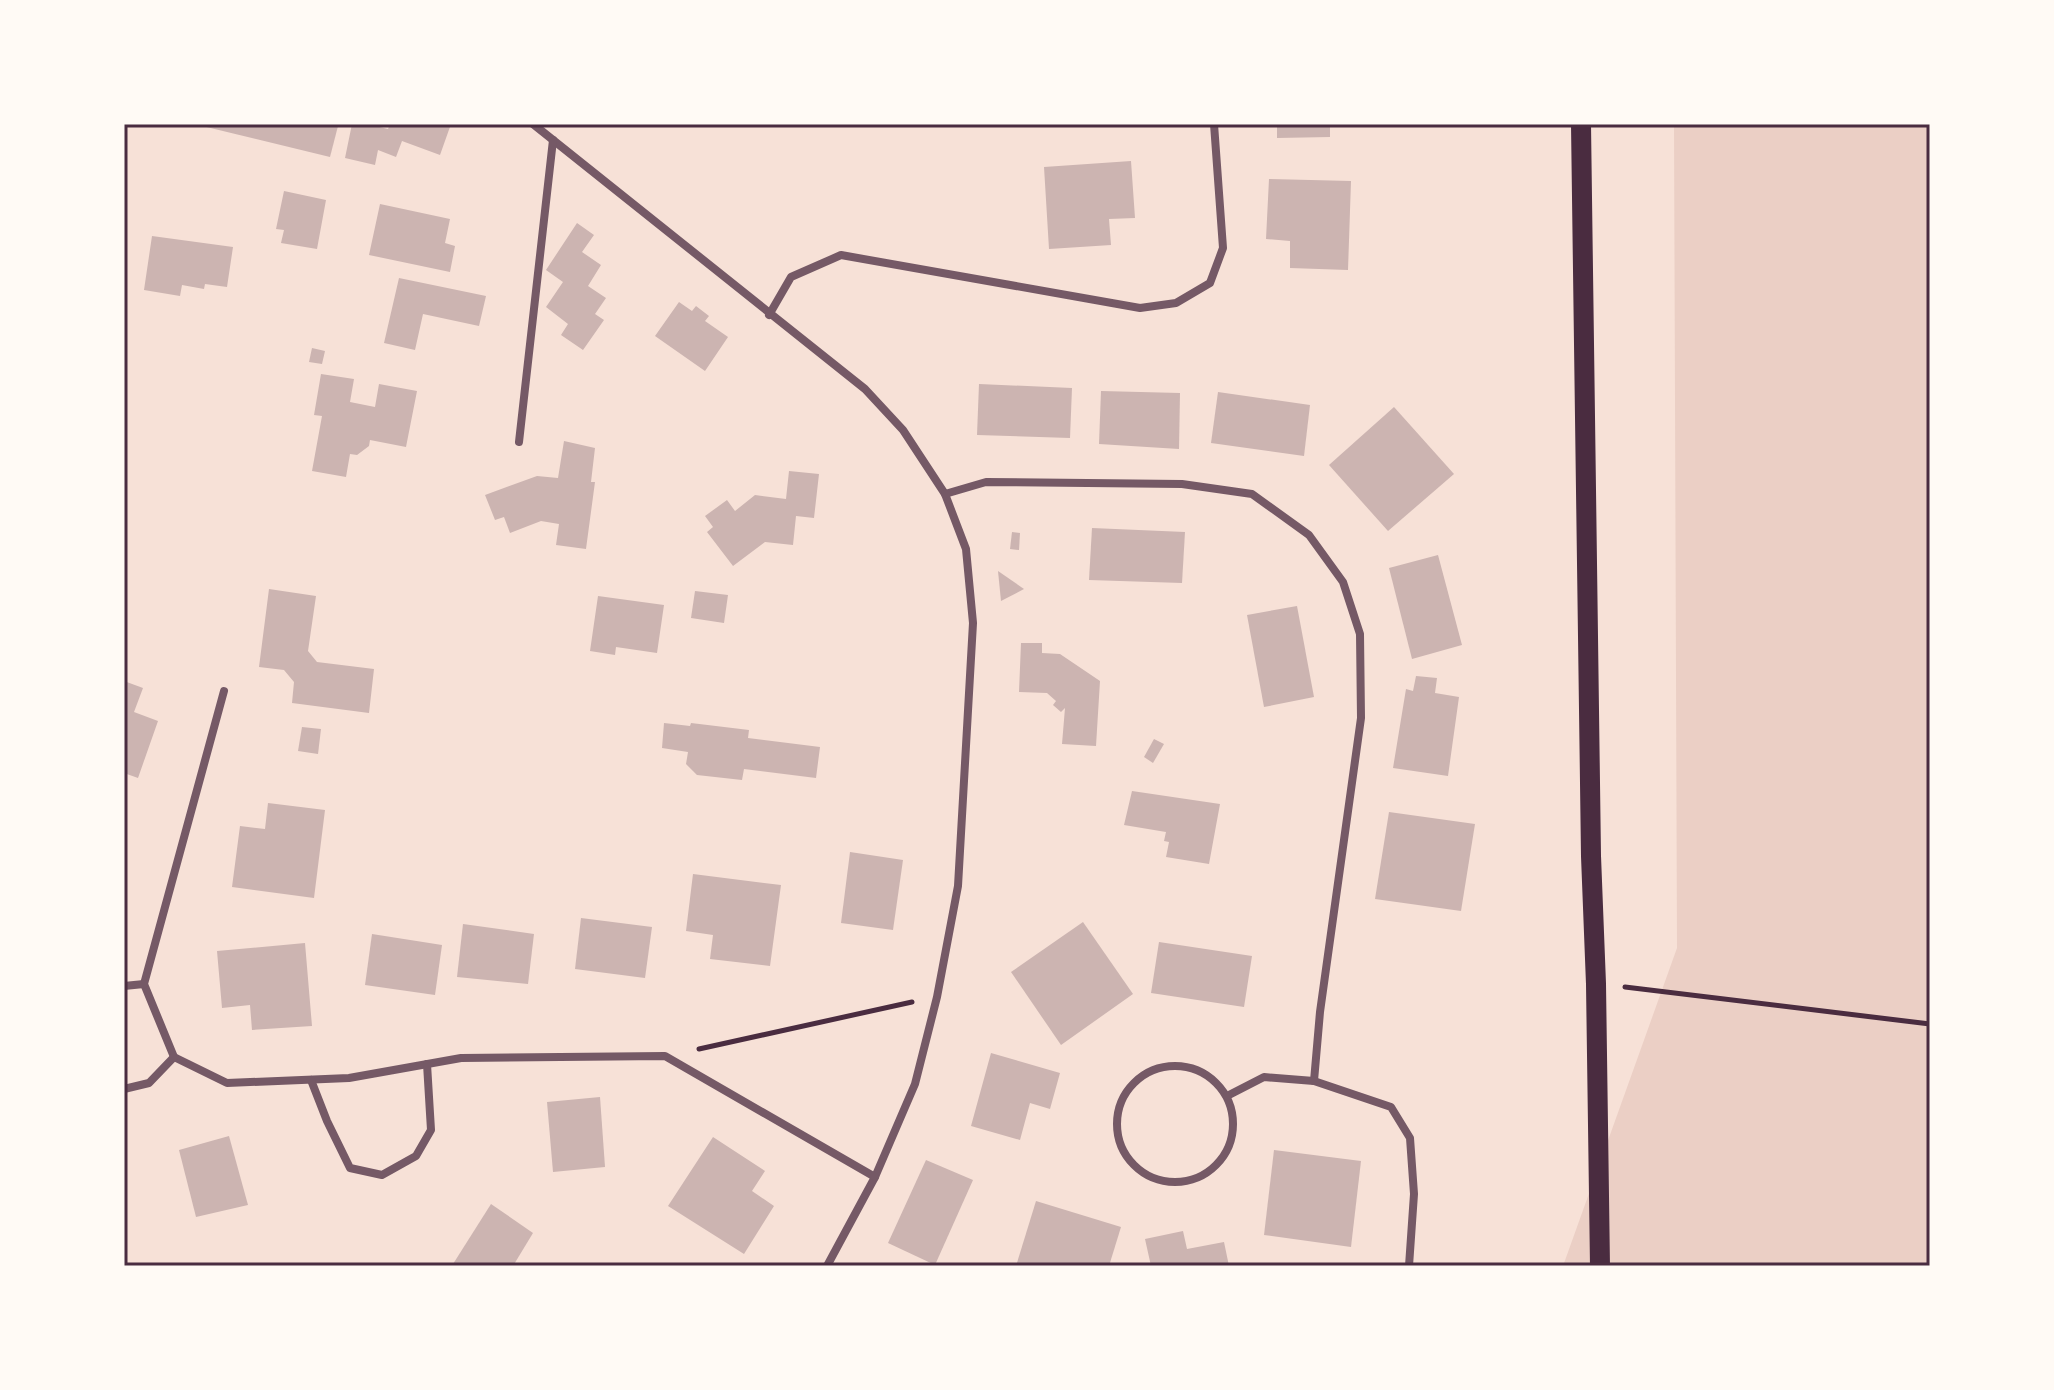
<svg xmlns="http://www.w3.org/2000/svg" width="2054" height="1390" font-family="Karla,sans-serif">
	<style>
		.green { fill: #ebcfc5 }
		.building { fill: #ccb4b1 }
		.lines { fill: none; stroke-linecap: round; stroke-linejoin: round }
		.path { stroke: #4a2c40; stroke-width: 5 }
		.minor { stroke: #755966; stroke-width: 8 }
		.primary { stroke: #4a2c40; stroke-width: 20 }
		.neatline { fill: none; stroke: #4a2c40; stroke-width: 3 }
	</style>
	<rect width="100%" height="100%" fill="#f7e1d7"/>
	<!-- green -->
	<polygon class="green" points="1674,124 1930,124 1930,1266 1563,1266 1677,948"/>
	<!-- building -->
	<g class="building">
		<polygon points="194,124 331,124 338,126 330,157"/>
		<polygon points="352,124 367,124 388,129 390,124 451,124 440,155 402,141 396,157 378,150 375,165 345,158"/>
		<polygon points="1277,124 1330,124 1330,137 1277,138"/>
		<polygon points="1131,161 1135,218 1109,219 1111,245 1049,249 1044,167"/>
		<polygon points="1269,179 1351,181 1348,270 1290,268 1290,241 1266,239"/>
		<polygon points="284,191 326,200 317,249 281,243 284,230 276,229"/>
		<polygon points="380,204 450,219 445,243 455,246 450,272 369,255"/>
		<polygon points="577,223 594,235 582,252 601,265 588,286 606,298 595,314 604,320 583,350 561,335 568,324 546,307 563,282 546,270"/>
		<polygon points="152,236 233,247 227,287 205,284 204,289 182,285 180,296 144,290"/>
		<polygon points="399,278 486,296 479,326 423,314 415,350 384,343"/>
		<polygon points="679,302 692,311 696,306 709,316 705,321 728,337 705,371 655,336"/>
		<polygon points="312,348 325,351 322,364 309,362"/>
		<polygon points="321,374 354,379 350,402 375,407 379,384 417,391 406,447 370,440 369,446 357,455 350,454 346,477 312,471 322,416 314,415"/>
		<polygon points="979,384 1072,388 1070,438 977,435"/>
		<polygon points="1101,391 1180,393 1179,449 1099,444"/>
		<polygon points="1218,392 1310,405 1304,456 1211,443"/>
		<polygon points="1394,407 1454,474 1388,531 1329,465"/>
		<polygon points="564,441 595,448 591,482 595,482 586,549 556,545 559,524 541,521 510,533 504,517 495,520 485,495 537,476 558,478"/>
		<polygon points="789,471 819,474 814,518 796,516 793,545 765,542 733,566 707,532 713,527 705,516 727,500 735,511 755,495 786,499"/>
		<polygon points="1092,528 1185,532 1182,583 1089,580"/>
		<polygon points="1012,532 1020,533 1019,550 1010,549"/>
		<polygon points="1438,555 1462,645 1412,659 1389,568"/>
		<polygon points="998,571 1024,589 1001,601"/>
		<polygon points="269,589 316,596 308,651 317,662 374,669 369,713 292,703 294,682 284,670 259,667"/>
		<polygon points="695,591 728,595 724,623 691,618"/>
		<polygon points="598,596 664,605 657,653 616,647 615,655 590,651"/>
		<polygon points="1297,606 1314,697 1264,707 1247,615"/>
		<polygon points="1021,643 1042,643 1042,653 1060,654 1100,681 1096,746 1062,744 1065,708 1061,712 1053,705 1056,701 1047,693 1019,692"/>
		<polygon points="1416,676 1437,678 1435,693 1459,697 1448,776 1393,768 1406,689 1413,691"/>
		<polygon points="124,681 143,688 134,712 158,721 138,778 124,773"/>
		<polygon points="664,723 690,726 691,723 749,730 748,738 820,747 816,778 744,769 742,780 697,775 686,764 688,752 662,748"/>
		<polygon points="302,727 321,729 318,754 298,751"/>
		<polygon points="1154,739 1164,744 1153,763 1144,757"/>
		<polygon points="1132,791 1220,804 1209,864 1166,857 1169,842 1164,841 1166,832 1124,825"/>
		<polygon points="268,803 325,810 314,898 232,887 240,826 265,829"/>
		<polygon points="1389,812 1475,824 1461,911 1375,899"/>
		<polygon points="850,852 903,860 893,930 841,923"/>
		<polygon points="693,874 781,885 770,966 710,959 713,935 686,931"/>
		<polygon points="581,918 652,927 645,978 575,969"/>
		<polygon points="1083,922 1133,994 1061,1045 1011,972"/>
		<polygon points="463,924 534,934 528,984 457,977"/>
		<polygon points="372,934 442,945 435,995 365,985"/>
		<polygon points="1159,942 1252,956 1244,1007 1151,993"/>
		<polygon points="305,943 312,1026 252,1030 250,1005 222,1008 217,951"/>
		<polygon points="991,1053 1060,1073 1050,1109 1030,1103 1020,1140 971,1126"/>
		<polygon points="600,1097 605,1167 553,1172 547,1102"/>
		<polygon points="229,1136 248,1205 196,1217 179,1150"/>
		<polygon points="713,1137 765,1171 752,1191 774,1206 744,1254 668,1206"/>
		<polygon points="1274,1150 1361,1161 1351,1247 1264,1235"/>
		<polygon points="926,1160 973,1180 935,1265 888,1243"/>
		<polygon points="1036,1201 1121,1227 1109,1266 1016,1266"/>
		<polygon points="491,1204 533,1233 513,1266 456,1266 453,1264"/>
		<polygon points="1183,1231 1187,1249 1224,1242 1229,1266 1151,1266 1145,1239"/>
	</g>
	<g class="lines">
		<!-- path -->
		<g class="path">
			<polyline points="1625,987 1930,1024"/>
			<polyline points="699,1049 912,1002"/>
		</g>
		<!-- minor -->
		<g class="minor">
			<polyline points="533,124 865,389 903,430 945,494 966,549 973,623 958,886 937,997 915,1084 875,1177 827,1266"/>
			<polyline points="769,315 791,277 841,255 1140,308 1176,303 1210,283 1223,248 1214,124"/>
			<polyline points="519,442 553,140"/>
			<polyline points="945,494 986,482 1182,484 1252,494 1309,535 1343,582 1360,634 1361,718 1320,1012 1314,1081"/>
			<polyline points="224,691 144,984 174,1057 227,1083 349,1078 461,1058 665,1056 875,1177"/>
			<polyline points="124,986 144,984"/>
			<circle cx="1175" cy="1124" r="58"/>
			<polyline points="311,1080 327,1121 350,1168 382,1175 416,1156 431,1130 427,1064"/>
			<polyline points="124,1089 149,1083 174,1057"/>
			<polyline points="1227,1096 1264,1077 1314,1081 1391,1107 1410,1138 1414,1194 1409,1266"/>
		</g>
		<!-- primary -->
		<polyline class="primary" points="1581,124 1591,856 1596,984 1600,1266"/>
	</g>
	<!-- border -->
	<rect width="2054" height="1390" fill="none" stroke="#fffaf5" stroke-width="252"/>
	<rect x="126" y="126" width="1802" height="1138" class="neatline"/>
</svg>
